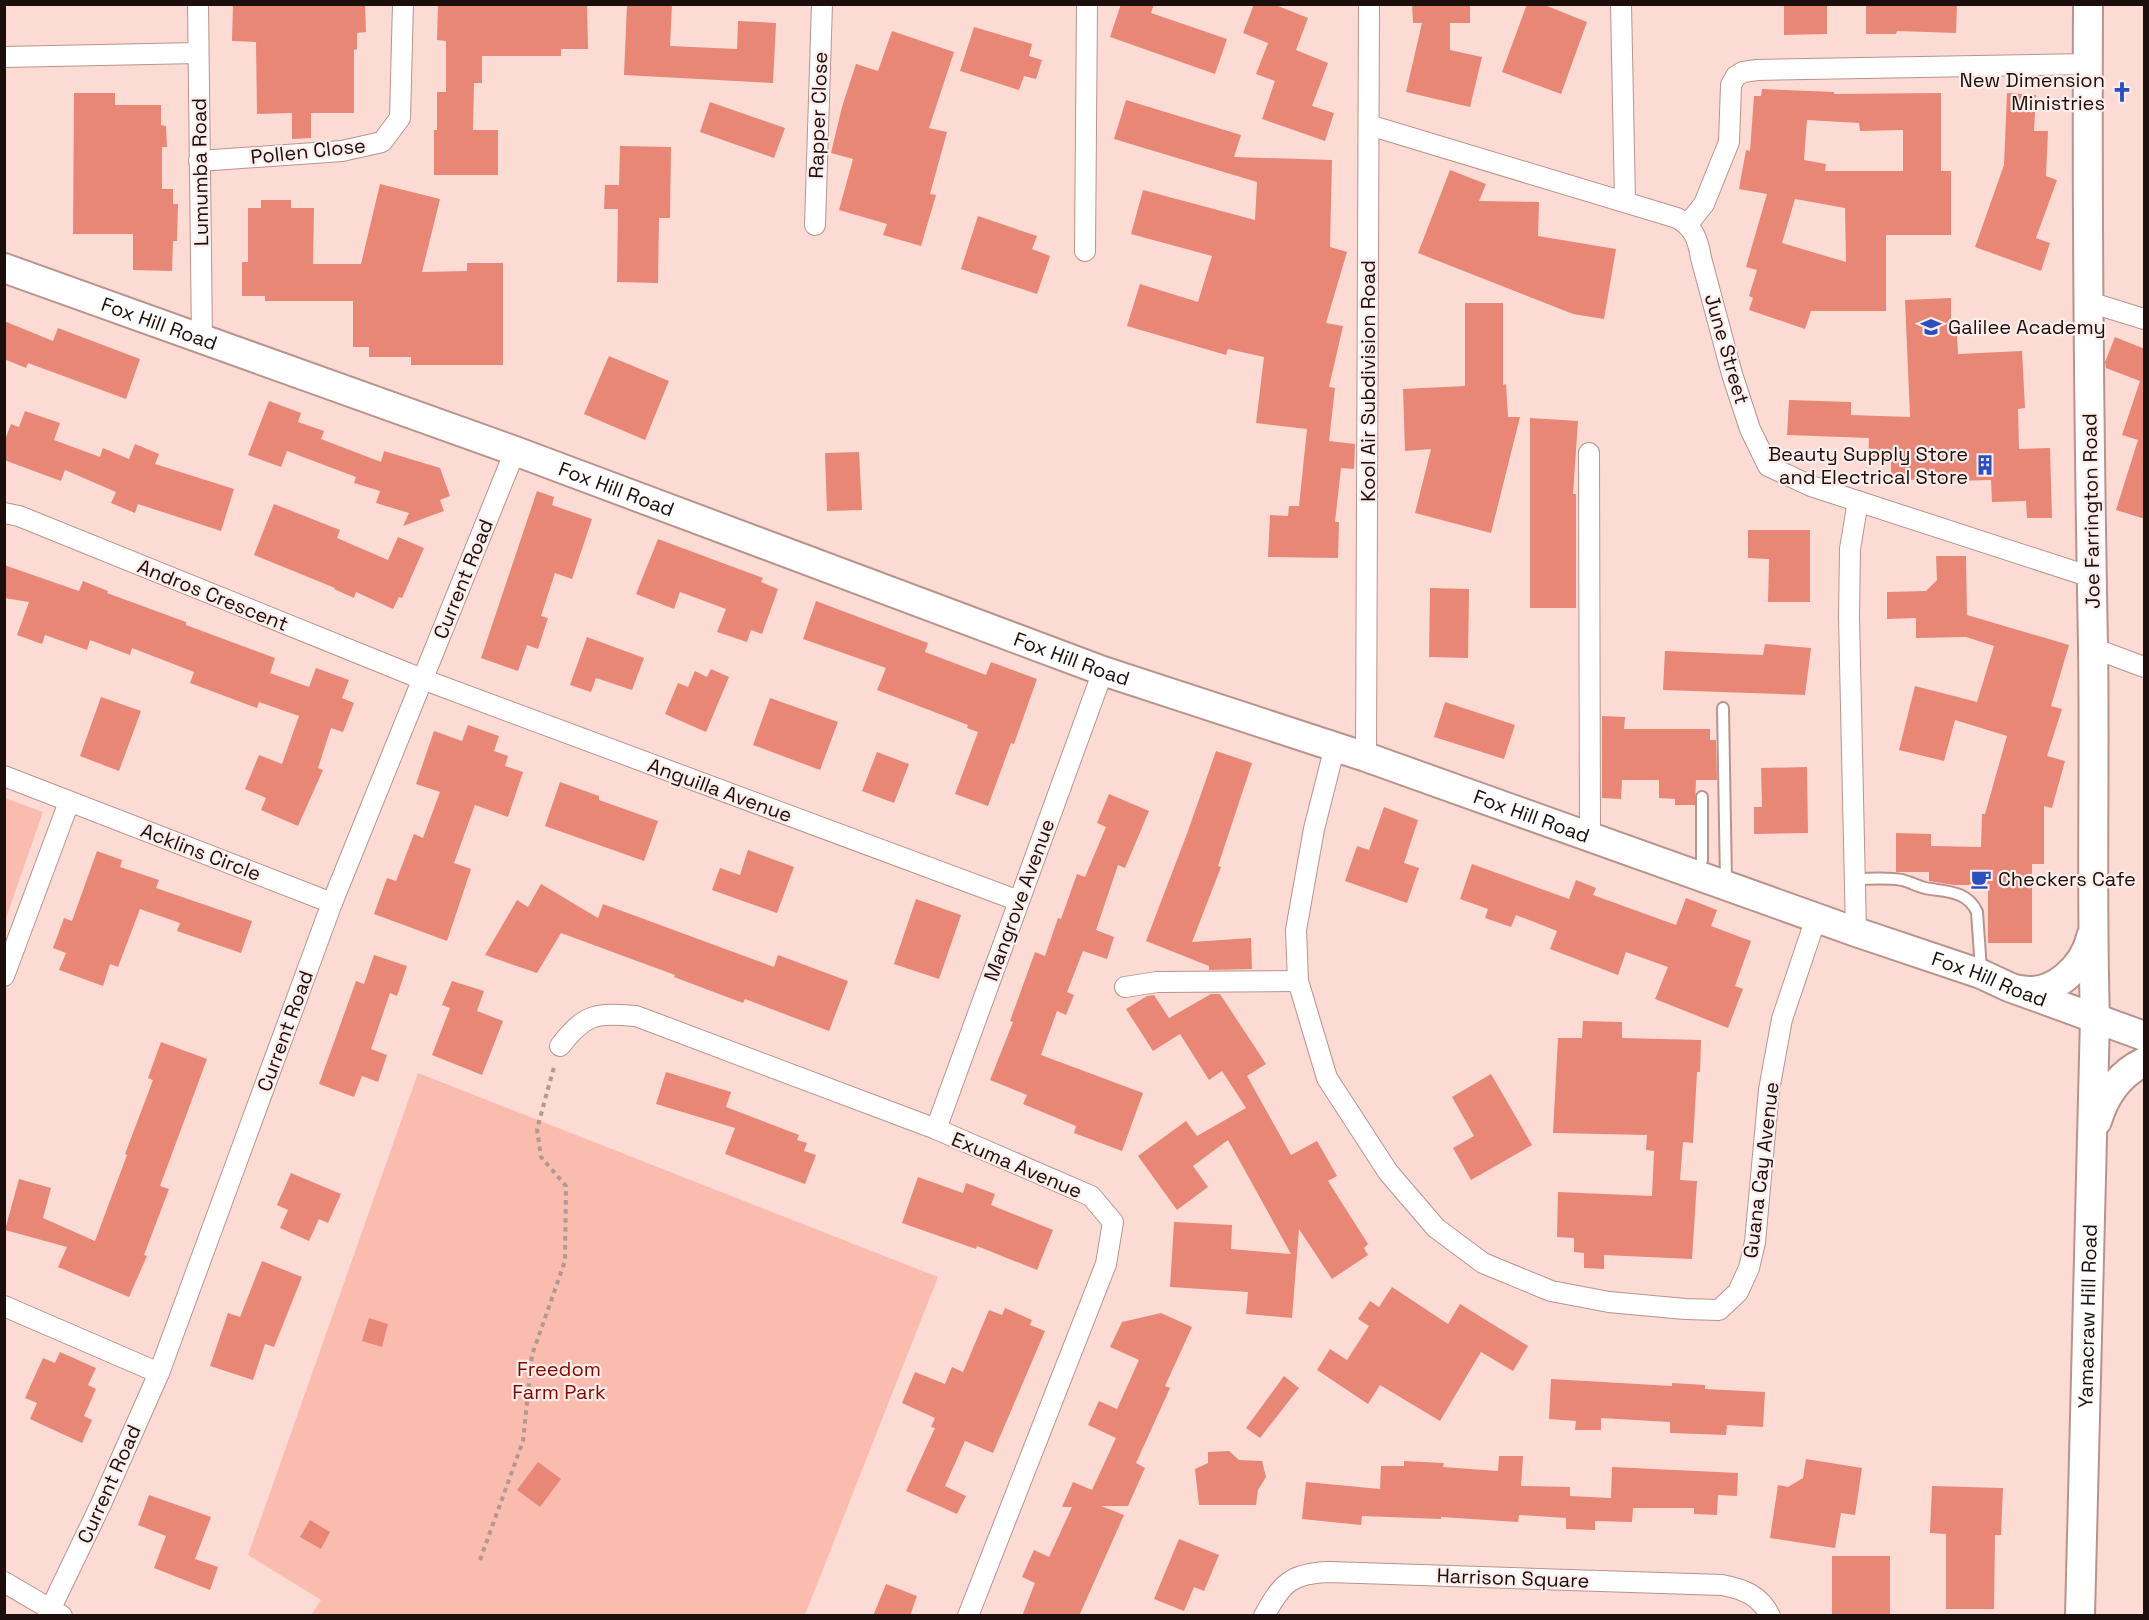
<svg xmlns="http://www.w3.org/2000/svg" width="2149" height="1620" font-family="'Space Grotesk',sans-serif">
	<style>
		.green { fill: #fbbcb0 }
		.building { fill: #e88776; fill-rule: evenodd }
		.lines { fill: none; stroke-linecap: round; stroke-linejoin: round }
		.lane-casing { stroke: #ba938c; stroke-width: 14 }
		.street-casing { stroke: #ba938c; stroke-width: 22 }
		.secondary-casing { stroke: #ba938c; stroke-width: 32 }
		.path { stroke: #b29792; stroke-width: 4; stroke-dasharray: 4.5 4.5; stroke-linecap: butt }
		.lane { stroke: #fff; stroke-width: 10 }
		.street { stroke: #fff; stroke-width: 20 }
		.secondary { stroke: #fff; stroke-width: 28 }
		.labels { text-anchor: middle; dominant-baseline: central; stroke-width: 4.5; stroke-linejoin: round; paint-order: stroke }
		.poi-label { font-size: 20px; fill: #1b0e0b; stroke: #feedea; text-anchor: end }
		.street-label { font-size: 20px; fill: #1b0e0b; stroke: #feedea }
		.park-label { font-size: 20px; fill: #810800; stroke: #feedea }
	</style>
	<rect width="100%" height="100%" fill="#fddbd5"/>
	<!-- green -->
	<g class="green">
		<polygon points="5,798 43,812 5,921"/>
		<polygon points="418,1073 938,1277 805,1615 311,1615 321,1600 248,1555"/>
	</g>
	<!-- building -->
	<g class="building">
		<polygon points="233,4 365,4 366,32 357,33 357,49 354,50 354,113 311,113 311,138 292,139 292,113 257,114 256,42 232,41"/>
		<polygon points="438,4 520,6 520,5 587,4 588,49 561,49 561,56 482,56 482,83 474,83 473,130 498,130 498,175 434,175 434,130 437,130 437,92 446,92 446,41 437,40"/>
		<polygon points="627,4 672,4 670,46 737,49 738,21 776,23 773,83 624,75"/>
		<polygon points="1121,4 1154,4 1151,13 1227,39 1215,74 1110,37"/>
		<polygon points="1254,4 1273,4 1308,18 1296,50 1328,63 1312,106 1334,113 1325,141 1262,119 1275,81 1256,74 1268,43 1243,33"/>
		<polygon points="1412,4 1470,4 1470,23 1450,23 1450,50 1482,57 1470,107 1406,92 1422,23 1413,23"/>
		<polygon points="1527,4 1542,4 1587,22 1561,94 1502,72"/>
		<polygon points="1784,4 1827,4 1827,34 1784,35"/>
		<polygon points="1866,4 1957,4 1956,33 1897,31 1896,34 1866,34"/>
		<polygon points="974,27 1032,44 1029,56 1042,60 1036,79 1024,76 1019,90 960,71"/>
		<polygon points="892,31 954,52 929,128 947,132 930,194 936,195 921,246 883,235 887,224 839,210 853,159 831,153 842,107 856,64 878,71"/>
		<path d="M1762 89 1834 92V94L1941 93V171H1951V235H1886V311H1811L1805 329 1749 310 1753 298 1749 296 1757 270 1746 267 1767 194 1739 189 1746 150 1750 151 1754 96H1761ZM1807 120 1859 123 1860 131 1903 130V171H1825L1826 164 1804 160ZM1795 199 1845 208 1846 262 1782 243Z"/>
		<polygon points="74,93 115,93 115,105 161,105 161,125 166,126 167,147 162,147 162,189 173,189 173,204 178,204 177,241 173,241 172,271 133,270 133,234 73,234"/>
		<polygon points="2007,93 2036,95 2034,131 2048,131 2046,176 2057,180 2036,238 2050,243 2041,271 1975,247 2004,165"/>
		<polygon points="1126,100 1241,135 1234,157 1332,160 1330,247 1347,252 1326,323 1343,326 1329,387 1335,388 1329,441 1355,444 1354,469 1341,468 1335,522 1339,522 1338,558 1268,557 1270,515 1288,516 1289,506 1299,506 1307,429 1256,423 1264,357 1228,349 1226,355 1127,326 1140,284 1198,302 1212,256 1131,234 1143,190 1255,220 1257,182 1114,139"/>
		<polygon points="710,102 785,128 774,158 700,132"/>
		<polygon points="620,146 671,147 670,218 659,218 658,283 617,282 618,209 604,209 605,185 619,185"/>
		<polygon points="1450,170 1486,184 1479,201 1539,202 1538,236 1616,249 1604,319 1573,314 1418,253"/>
		<polygon points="380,184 440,199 422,272 467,271 467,263 503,263 503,365 411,365 411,357 369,357 369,347 353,347 353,301 265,301 265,296 242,296 242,262 248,262 248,208 261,208 261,200 291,200 291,208 314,208 313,264 361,264"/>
		<polygon points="978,216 1037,236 1032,249 1050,256 1037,294 961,269"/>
		<polygon points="1951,298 1951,335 1957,336 1958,354 2022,351 2025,408 2018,409 2019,449 2050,448 2052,518 2027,518 2026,501 1992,502 1991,480 1920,482 1920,480 1891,479 1891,462 1868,462 1869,438 1787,435 1789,400 1851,402 1851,415 1910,417 1905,300"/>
		<polygon points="1465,303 1503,303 1503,385 1506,384 1508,417 1520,417 1491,533 1415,513 1431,449 1405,451 1403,389 1465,386"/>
		<polygon points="4,321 53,341 58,328 140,359 126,399 28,363 26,368 4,359"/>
		<polygon points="2115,337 2145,349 2145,519 2116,510 2138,440 2122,435 2140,381 2106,368 2105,362"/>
		<polygon points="609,356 669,381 645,440 584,414"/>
		<polygon points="269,401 301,413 298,422 324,431 321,439 381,462 384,451 440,468 450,496 440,500 444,511 403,526 409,513 376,503 380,491 354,483 356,477 287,451 281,467 248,455"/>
		<polygon points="25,411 60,423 54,440 100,457 103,448 129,459 135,444 159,454 155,464 234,489 221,531 138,504 135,513 111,503 116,492 65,470 61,481 4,460 4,442 11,424 19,427"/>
		<polygon points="1530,418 1578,421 1573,494 1576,494 1576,608 1530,608"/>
		<polygon points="859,452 862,510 827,511 825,453"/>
		<polygon points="537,491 554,497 552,505 592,519 572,579 555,573 541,616 548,618 538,649 527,645 518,671 481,658"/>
		<polygon points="274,504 340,530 337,538 388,560 398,537 424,548 402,598 399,597 393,609 356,592 354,598 334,589 335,588 254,555"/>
		<polygon points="1748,530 1810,530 1810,602 1768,602 1769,559 1748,558"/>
		<polygon points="658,539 763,578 761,582 778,589 762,634 751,630 747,642 717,632 726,609 680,592 674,609 636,594"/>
		<polygon points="1936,556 1966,556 1967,615 2069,645 2051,706 2062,709 2047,756 2065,761 2052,808 2044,806 2044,864 2032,864 2032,943 1988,943 1988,885 1954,885 1929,881 1929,872 1896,872 1896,833 1931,834 1931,846 1981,847 1982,814 1985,814 2007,736 1955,720 1944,761 1899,750 1915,686 1977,702 1994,646 1966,637 1916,638 1916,618 1887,619 1887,592 1926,591 1937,580"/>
		<polygon points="4,565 79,591 83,581 108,591 107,593 186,622 186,625 275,658 270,673 309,687 316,668 349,680 342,698 354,703 343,732 331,728 318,768 323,770 298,826 261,810 266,798 245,789 259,755 282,764 299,716 259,702 257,708 190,683 194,672 132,648 130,655 90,640 87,650 45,635 42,644 17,635 29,602 4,598"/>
		<polygon points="1430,588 1469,589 1468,658 1429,657"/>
		<polygon points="816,601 928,643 925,652 986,675 991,662 1037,679 1014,744 1011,743 988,806 955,794 978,732 967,728 968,725 877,690 886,668 803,639"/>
		<polygon points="587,637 644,658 632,690 596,678 591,692 570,685"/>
		<polygon points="1765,644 1811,648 1805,695 1663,690 1665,651 1763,655"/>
		<polygon points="711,669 729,677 706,732 665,714 678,683 688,687 695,671 707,677"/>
		<polygon points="101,697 141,711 119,771 80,756"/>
		<polygon points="770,698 838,722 820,770 753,745"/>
		<polygon points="1445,702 1515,725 1504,759 1434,737"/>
		<polygon points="1602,716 1625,717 1624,729 1710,729 1710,740 1716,740 1717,780 1696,780 1695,805 1675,805 1675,799 1659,798 1659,780 1622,780 1621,799 1602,798"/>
		<polygon points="468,725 499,736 494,751 508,756 505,766 523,772 508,817 475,805 454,863 471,869 447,941 374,914 387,878 396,881 414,834 423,838 440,792 416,784 434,731 462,741"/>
		<polygon points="1216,751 1252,763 1218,866 1221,867 1192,942 1251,938 1252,969 1209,970 1209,966 1146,941 1188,831"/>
		<polygon points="877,752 909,764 894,803 862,791"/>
		<polygon points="1807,767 1808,833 1754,834 1754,807 1762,807 1761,768"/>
		<polygon points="560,782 599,796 599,800 658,821 644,861 545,826"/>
		<polygon points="1109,794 1149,811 1125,868 1118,865 1096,930 1114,937 1107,959 1083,951 1067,992 1074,995 1066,1015 1057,1011 1041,1055 1143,1093 1122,1151 1074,1133 1076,1126 1023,1104 1027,1095 990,1080 1013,1022 1010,1021 1035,952 1045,956 1058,918 1061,919 1077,874 1085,877 1106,827 1097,823"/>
		<polygon points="1384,807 1418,820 1404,863 1419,868 1407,903 1345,881 1357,846 1369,850"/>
		<polygon points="748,850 794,867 777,913 712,890 720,868 740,875"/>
		<polygon points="97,851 122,860 120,867 159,880 156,888 252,921 241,953 177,931 180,923 140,909 118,967 110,964 103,986 59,970 66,953 53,948 64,918 72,921"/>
		<polygon points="1472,864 1569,899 1576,880 1596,888 1593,895 1676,925 1686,898 1717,910 1711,926 1751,941 1735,986 1743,989 1728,1028 1655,999 1668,967 1626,952 1618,975 1550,949 1557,931 1516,915 1511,927 1485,918 1488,909 1460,899"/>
		<polygon points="541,884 598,918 603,904 774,967 778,955 848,981 829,1031 745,999 743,1003 674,977 675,975 561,933 537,973 485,955 517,900 528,907"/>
		<polygon points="916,899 961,915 939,979 894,964"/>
		<polygon points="374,955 407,966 397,996 390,993 371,1049 387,1055 378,1082 362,1076 354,1097 319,1084 356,981 364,984"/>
		<polygon points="452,981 484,991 477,1011 503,1021 482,1075 432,1055 450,1008 442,1005"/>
		<polygon points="1211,994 1220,994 1266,1064 1247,1076 1291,1155 1317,1141 1337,1176 1328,1181 1368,1244 1364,1248 1368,1255 1332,1279 1299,1229 1292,1318 1246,1314 1248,1292 1170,1287 1174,1222 1232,1225 1231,1249 1291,1254 1228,1140 1193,1166 1208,1187 1177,1210 1138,1156 1186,1121 1197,1136 1246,1108 1222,1071 1209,1080 1180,1034 1153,1051 1126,1009 1147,996 1154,995 1169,1018"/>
		<polygon points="1583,1021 1622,1022 1622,1038 1701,1040 1700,1072 1697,1072 1693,1143 1683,1142 1680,1180 1697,1181 1692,1259 1604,1255 1604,1269 1584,1268 1584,1253 1574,1252 1574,1238 1557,1237 1558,1192 1652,1196 1654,1151 1646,1150 1647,1135 1553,1133 1558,1038 1582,1038"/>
		<polygon points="161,1042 207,1059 160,1186 169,1189 144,1255 147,1256 129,1297 58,1267 67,1247 5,1230 19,1179 51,1188 43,1218 95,1241 127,1155 125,1154 153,1080 148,1078"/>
		<polygon points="666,1072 731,1092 726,1107 799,1135 797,1140 807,1143 804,1151 816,1155 805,1184 725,1154 735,1128 656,1104"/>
		<polygon points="1491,1074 1532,1145 1471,1180 1453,1148 1474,1136 1452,1097"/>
		<polygon points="291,1173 341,1194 328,1223 319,1219 309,1241 280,1228 288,1210 277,1205"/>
		<polygon points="918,1177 963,1193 966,1183 995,1194 991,1205 1053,1230 1037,1270 977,1246 976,1249 902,1223"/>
		<polygon points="262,1261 302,1277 274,1347 265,1344 253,1380 210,1366 228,1313 240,1317"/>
		<polygon points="1392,1287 1448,1324 1460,1304 1528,1346 1513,1371 1481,1352 1440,1421 1380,1385 1368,1404 1317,1370 1330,1349 1347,1360 1369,1326 1358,1319 1370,1301 1379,1307"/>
		<polygon points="1005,1308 1032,1320 1030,1325 1045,1331 993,1453 965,1441 945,1486 966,1496 957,1514 906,1491 935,1428 931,1427 935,1418 902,1403 915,1372 945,1384 952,1367 963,1372 989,1310 1002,1315"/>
		<polygon points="1161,1313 1192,1327 1165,1386 1170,1388 1136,1463 1145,1468 1128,1506 1101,1506 1124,1515 1079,1616 1022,1616 1035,1583 1022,1577 1034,1550 1049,1557 1072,1507 1062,1507 1073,1482 1092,1490 1116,1438 1088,1425 1099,1401 1117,1409 1139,1360 1110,1347 1122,1322"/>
		<polygon points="369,1318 388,1324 382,1347 362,1341"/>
		<polygon points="60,1352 96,1368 88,1385 96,1389 84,1416 92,1420 82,1443 30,1419 37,1403 25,1398 43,1358 55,1363"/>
		<polygon points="1284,1376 1299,1388 1260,1438 1246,1428"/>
		<polygon points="1551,1379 1672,1386 1672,1383 1705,1385 1705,1389 1765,1392 1763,1427 1727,1425 1726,1435 1670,1433 1670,1422 1601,1418 1601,1430 1575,1430 1576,1421 1549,1419"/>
		<polygon points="1229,1451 1239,1460 1262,1461 1266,1477 1258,1490 1256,1505 1199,1505 1195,1469 1208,1463 1208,1452"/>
		<polygon points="1499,1456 1523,1456 1521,1486 1570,1487 1570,1496 1611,1498 1612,1467 1738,1473 1737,1496 1718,1495 1717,1515 1694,1514 1694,1508 1633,1508 1632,1522 1595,1521 1595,1530 1566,1529 1566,1518 1519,1515 1518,1522 1441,1517 1441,1519 1362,1516 1361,1525 1302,1519 1306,1482 1380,1489 1381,1466 1404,1466 1404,1461 1444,1463 1443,1467 1498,1471"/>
		<polygon points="1806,1459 1862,1468 1855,1515 1841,1513 1835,1548 1770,1538 1778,1485 1788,1487 1803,1478"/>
		<polygon points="538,1462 561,1479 540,1507 517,1490"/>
		<polygon points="1932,1486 2003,1488 2001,1535 1995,1535 1994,1609 1946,1609 1946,1534 1930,1533"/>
		<polygon points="149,1495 211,1517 195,1559 218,1567 210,1590 154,1568 166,1536 138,1525"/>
		<polygon points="310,1520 330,1532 321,1549 300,1537"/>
		<polygon points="1179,1539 1219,1555 1204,1591 1194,1587 1184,1611 1154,1599"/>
		<rect x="1832" y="1556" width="58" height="60"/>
		<polygon points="886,1584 917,1596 910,1616 873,1616"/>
	</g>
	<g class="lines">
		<!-- lane casing -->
		<g class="lane-casing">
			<g id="lane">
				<polyline points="1723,708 1726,882"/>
				<polyline points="1698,874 1702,860 1702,797"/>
				<path d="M1854 879C1869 879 1887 877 1902 880 1910 882 1917 886 1925 888 1945 892 1967 890 1977 912L1981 970"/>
			</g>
		</g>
		<!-- street casing -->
		<g class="street-casing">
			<g id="street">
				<polyline points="198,4 202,340"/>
				<polyline points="1621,4 1625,201"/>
				<polyline points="4,57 198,53"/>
				<path d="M1369 125 1677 218C1694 227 1698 240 1701 258L1732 374 1750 429 1768 466 1811 486 2091 577"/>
				<polyline points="199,161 342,151 382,142 400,118 403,4"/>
				<polyline points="1688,224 1704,204 1729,142 1731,85 1736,76 1743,72 1757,70 2088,64"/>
				<polyline points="815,225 822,4"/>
				<polyline points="1085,251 1087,4"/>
				<polyline points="2089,302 2144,319"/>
				<polyline points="1589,453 1590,837"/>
				<polyline points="4,513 19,516 422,679 1019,901"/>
				<polyline points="2093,648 2144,667"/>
				<polyline points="1335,746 1314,829 1296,930 1298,981 1327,1078 1388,1172 1436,1228 1483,1263 1551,1291 1609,1302 1685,1309 1719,1310 1738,1292 1749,1268 1755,1242 1769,1090 1782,1019 1816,918"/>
				<polyline points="1366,757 1369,4"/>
				<polyline points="4,776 332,903"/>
				<polyline points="1856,932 1849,617 1850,549 1858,501"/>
				<polyline points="4,976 69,802"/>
				<polyline points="1125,987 1157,982 1298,981"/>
				<path d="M560 1046C586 1013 595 1013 636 1016L936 1129 1091 1196 1113 1222 1106 1264 968 1616"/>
				<polyline points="936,1129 1103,671"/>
				<polyline points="4,1306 159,1373"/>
				<polyline points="4,1582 62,1616"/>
				<polyline points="51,1608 101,1504 159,1373 332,903 515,451"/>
				<path d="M1264 1616C1282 1583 1291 1573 1330 1572L1722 1585C1743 1589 1760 1595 1770 1616"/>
			</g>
		</g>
		<!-- secondary casing -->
		<g class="secondary-casing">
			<g id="secondary">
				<path id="s1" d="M4 268 515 451 1103 671 1366 757 1856 932 1981 974 2009 987 2144 1036"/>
				<path d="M2020 990C2053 997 2084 967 2091 937"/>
				<path d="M2097 1121C2105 1094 2119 1074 2144 1062"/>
				<path id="s2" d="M2080 1616 2095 1018C2091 894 2095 770 2093 646 2089 432 2087 218 2088 4"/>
			</g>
		</g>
		<!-- path -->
		<polyline class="path" points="480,1560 523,1441 532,1355 565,1261 566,1186 541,1157 537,1129 554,1067"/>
		<!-- lane -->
		<use href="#lane" class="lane"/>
		<!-- street -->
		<use href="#street" class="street"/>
		<!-- secondary -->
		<use href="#secondary" class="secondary"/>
	</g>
	<!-- icons -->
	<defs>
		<g id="church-bare" transform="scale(1.62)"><path d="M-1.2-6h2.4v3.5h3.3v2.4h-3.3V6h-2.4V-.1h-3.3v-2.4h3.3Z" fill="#2a50bf" stroke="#feedea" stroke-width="2.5" paint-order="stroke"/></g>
		<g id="school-bare" transform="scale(1.62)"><path d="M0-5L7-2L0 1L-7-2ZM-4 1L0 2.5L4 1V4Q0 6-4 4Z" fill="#2a50bf" stroke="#feedea" stroke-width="2.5" paint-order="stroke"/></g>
		<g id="building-bare" transform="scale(1.62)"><path d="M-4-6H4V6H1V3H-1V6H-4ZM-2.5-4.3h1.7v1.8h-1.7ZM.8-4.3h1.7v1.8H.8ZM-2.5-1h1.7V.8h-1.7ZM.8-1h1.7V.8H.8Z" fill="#2a50bf" stroke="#feedea" stroke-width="2.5" paint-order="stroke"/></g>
		<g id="cafe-bare" transform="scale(1.62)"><path d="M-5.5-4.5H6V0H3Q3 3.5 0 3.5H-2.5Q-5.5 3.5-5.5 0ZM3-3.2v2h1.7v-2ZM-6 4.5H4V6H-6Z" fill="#2a50bf" stroke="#feedea" stroke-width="2.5" paint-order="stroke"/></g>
	</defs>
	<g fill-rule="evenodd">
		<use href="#church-bare" x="2122" y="92"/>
		<use href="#school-bare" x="1931" y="327"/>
		<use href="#building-bare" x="1985" y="465"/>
		<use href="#cafe-bare" x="1981" y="879"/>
	</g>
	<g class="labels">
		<!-- poi labels -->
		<g class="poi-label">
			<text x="2105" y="80">New Dimension<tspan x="2105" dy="23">Ministries</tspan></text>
			<text x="1948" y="327" text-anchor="start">Galilee Academy</text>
			<text x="1968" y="454">Beauty Supply Store<tspan x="1968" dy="23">and Electrical Store</tspan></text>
			<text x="1998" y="879" text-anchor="start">Checkers Cafe</text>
		</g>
		<!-- street labels -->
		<g class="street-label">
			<text transform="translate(818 115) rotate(-88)">Rapper Close</text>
			<text transform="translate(308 151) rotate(-6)">Pollen Close</text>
			<text transform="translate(200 172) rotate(-91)">Lumumba Road</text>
			<text stroke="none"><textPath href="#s1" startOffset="165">Fox Hill Road</textPath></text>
			<text transform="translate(1727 349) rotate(74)">June Street</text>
			<text transform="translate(1368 381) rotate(-90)">Kool Air Subdivision Road</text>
			<text stroke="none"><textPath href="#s1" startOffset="651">Fox Hill Road</textPath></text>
			<text transform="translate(2091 511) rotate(-91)">Joe Farrington Road</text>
			<text transform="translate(463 579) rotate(-68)">Current Road</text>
			<text transform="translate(213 595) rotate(22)">Andros Crescent</text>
			<text stroke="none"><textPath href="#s1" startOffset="1137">Fox Hill Road</textPath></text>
			<text transform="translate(720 790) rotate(20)">Anguilla Avenue</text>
			<text stroke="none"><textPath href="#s1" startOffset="1623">Fox Hill Road</textPath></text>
			<text transform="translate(201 852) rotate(21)">Acklins Circle</text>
			<text transform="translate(1019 900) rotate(-70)">Mangrove Avenue</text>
			<text stroke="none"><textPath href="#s1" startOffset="2109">Fox Hill Road</textPath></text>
			<text transform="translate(285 1031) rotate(-70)">Current Road</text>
			<text transform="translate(1017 1165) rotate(23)">Exuma Avenue</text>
			<text transform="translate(1761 1170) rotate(-83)">Guana Cay Avenue</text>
			<text stroke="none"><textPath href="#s2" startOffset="300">Yamacraw Hill Road</textPath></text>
			<text transform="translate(109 1484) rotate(-66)">Current Road</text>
			<text transform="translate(1513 1578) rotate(2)">Harrison Square</text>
		</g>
		<!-- park labels -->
		<g class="park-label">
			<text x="559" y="1369">Freedom<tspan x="559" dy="23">Farm Park</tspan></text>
		</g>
	</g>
	<!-- border -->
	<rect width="2149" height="1620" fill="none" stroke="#1b0e0b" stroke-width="12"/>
</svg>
